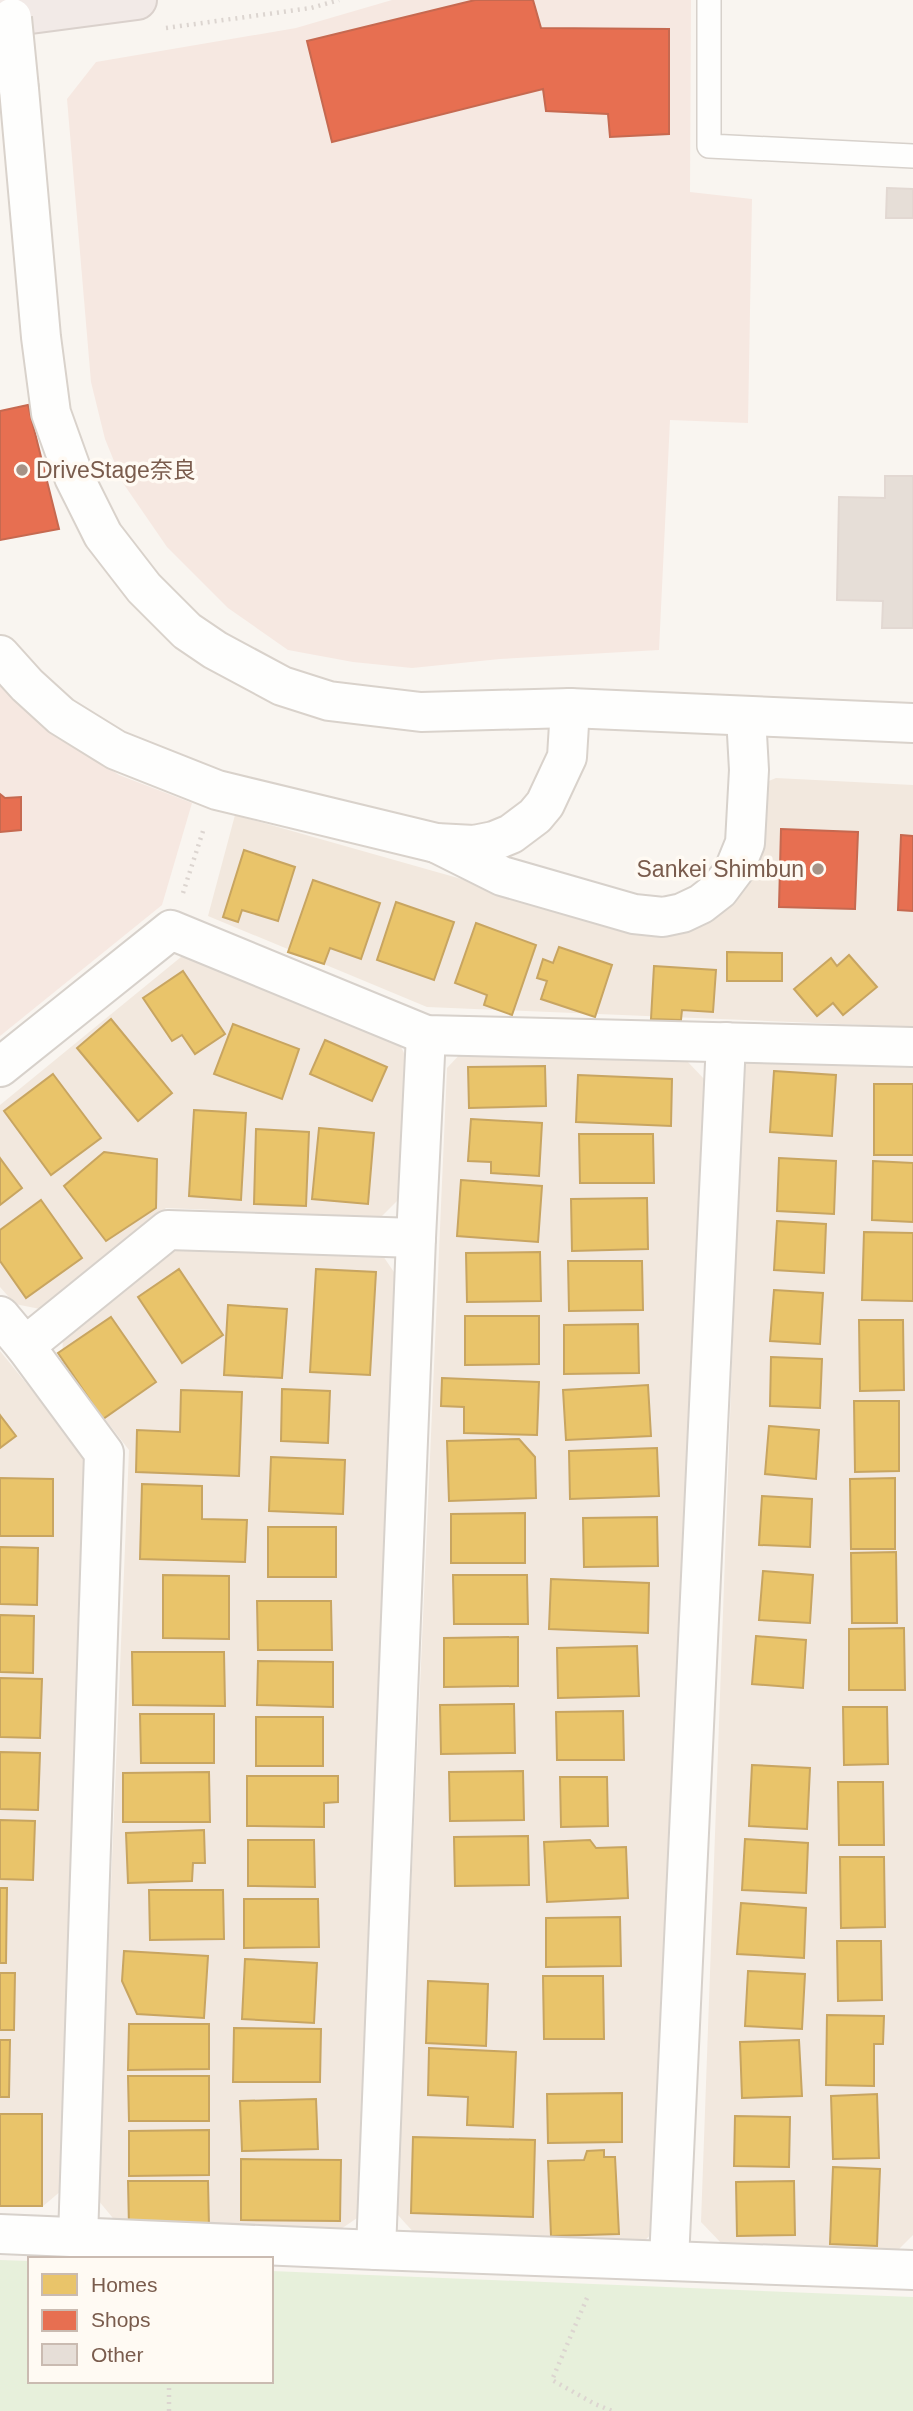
<svg xmlns="http://www.w3.org/2000/svg" width="913" height="2411" font-family="Helvetica,'Noto Sans JP',sans-serif">
	<style>
		.residential { fill: #f2e8de }
		.commercial { fill: #f6e8e1 }
		.green { fill: #e7f0db }
		.homes { fill: #e9c46a; stroke: #c8a561; stroke-width: 2 }
		.shops { fill: #e76f51; stroke: #c66950; stroke-width: 2 }
		.building { fill: #e6ded7; stroke: #e2d8d2; stroke-width: 2 }
		.lines { fill: none; stroke-linecap: round; stroke-linejoin: round }
		.lane-casing { stroke: #d7d1cb; stroke-width: 26 }
		.street-casing { stroke: #d7d1cb; stroke-width: 42 }
		.secondary-casing { stroke: #d9d2cb; stroke-width: 42 }
		.highway-casing { stroke: #dad1cc; stroke-width: 42 }
		.path { stroke: #dcd5d0; stroke-width: 4.5; stroke-dasharray: 2 5; stroke-linecap: butt }
		.lane { stroke: #fefefd; stroke-width: 23 }
		.street { stroke: #fefefd; stroke-width: 38 }
		.secondary { stroke: #fefefd; stroke-width: 38 }
		.highway { stroke: #f2eae7; stroke-width: 38 }
		.secondary-bridge-casing { stroke: #d9d2cb; stroke-width: 42; stroke-linecap: butt }
		.secondary-bridge { stroke: #fefefd; stroke-width: 38 }
		.poi-dot { fill: #a69286; stroke: #fffaf3; stroke-width: 2.5 }
		.labels { text-anchor: middle; dominant-baseline: central; stroke-width: 7; stroke-linejoin: round; paint-order: stroke }
		.poi-label { font-size: 23px; fill: #7a5c4d; stroke: #fffaf3; text-anchor: start }
	</style>
	<rect width="100%" height="100%" fill="#f9f5f0"/>
	<!-- residential -->
	<g class="residential">
		<polygon points="776,778 913,785 913,1027 427,1007 208,916 235,815 649,932 693,928 764,783"/>
		<polygon points="199,952 395,1035 405,1055 398,1200 381,1217 166,1208 40,1309 15,1304 0,1287 0,1105 181,957"/>
		<polygon points="464,1050 686,1060 706,1081 662,2224 641,2244 416,2235 397,2214 447,1068"/>
		<polygon points="743,1058 913,1065 913,2235 896,2252 723,2245 701,2222"/>
		<polygon points="178,1247 381,1253 398,1278 360,2216 341,2229 117,2223 98,2200 129,1450 62,1364 63,1336"/>
		<polygon points="0,1351 90,1462 62,2190 42,2207 0,2206"/>
	</g>
	<!-- commercial -->
	<g class="commercial">
		<polygon points="392,0 691,0 690,192 752,199 748,423 670,420 659,650 500,659 412,668 353,662 288,650 228,608 167,547 123,483 105,439 91,382 67,99 96,62 296,28"/>
		<polygon points="0,684 17,702 61,738 119,775 192,803 162,905 0,1036"/>
	</g>
	<!-- green -->
	<polygon class="green" points="0,2260 30,2261 30,2381 271,2381 271,2271 913,2297 913,2411 0,2411"/>
	<!-- homes -->
	<g class="homes">
		<polygon points="244,850 295,867 278,921 242,910 238,922 223,917"/>
		<polygon points="313,880 380,903 361,959 330,948 324,964 288,952"/>
		<polygon points="396,902 454,922 434,980 377,960"/>
		<polygon points="476,923 536,945 512,1015 484,1005 487,995 455,983"/>
		<polygon points="559,947 612,965 595,1017 541,999 547,981 537,978 543,959 553,963"/>
		<polygon points="727,952 782,953 782,981 727,981"/>
		<polygon points="849,955 877,987 843,1015 833,1003 817,1016 794,989 831,958 837,966"/>
		<polygon points="654,966 716,970 713,1012 682,1010 681,1020 651,1019"/>
		<polygon points="183,971 225,1034 195,1054 182,1035 172,1041 143,998"/>
		<polygon points="111,1019 172,1093 138,1121 77,1048"/>
		<polygon points="233,1024 299,1049 282,1099 214,1074"/>
		<polygon points="325,1040 387,1067 372,1101 310,1074"/>
		<polygon points="545,1066 546,1106 469,1108 468,1067"/>
		<polygon points="774,1071 836,1075 832,1136 770,1132"/>
		<polygon points="53,1074 101,1138 51,1175 4,1111"/>
		<polygon points="578,1075 672,1079 671,1126 576,1122"/>
		<rect x="874" y="1084" width="39" height="71"/>
		<polygon points="194,1110 246,1113 241,1200 189,1196"/>
		<polygon points="471,1119 542,1123 539,1176 491,1173 491,1162 468,1161"/>
		<polygon points="319,1128 374,1133 368,1204 312,1199"/>
		<polygon points="256,1129 309,1132 306,1206 254,1204"/>
		<polygon points="579,1134 653,1134 654,1183 580,1183"/>
		<polygon points="104,1152 157,1159 156,1208 106,1241 64,1186"/>
		<polygon points="0,1158 22,1188 0,1205"/>
		<polygon points="779,1158 836,1161 834,1214 777,1211"/>
		<polygon points="873,1161 913,1163 913,1222 872,1220"/>
		<polygon points="461,1180 542,1186 538,1242 457,1236"/>
		<polygon points="647,1198 648,1249 572,1251 571,1199"/>
		<polygon points="41,1200 82,1258 26,1298 0,1261 0,1230"/>
		<polygon points="777,1221 826,1224 824,1273 774,1270"/>
		<polygon points="864,1232 913,1233 913,1301 862,1300"/>
		<polygon points="540,1252 541,1301 467,1302 466,1253"/>
		<polygon points="568,1261 642,1261 643,1310 569,1311"/>
		<polygon points="179,1269 223,1335 182,1363 138,1297"/>
		<polygon points="316,1269 376,1272 370,1375 310,1372"/>
		<polygon points="774,1290 823,1293 820,1344 770,1341"/>
		<polygon points="228,1305 287,1309 282,1378 224,1375"/>
		<polygon points="465,1316 539,1316 539,1364 465,1365"/>
		<polygon points="111,1317 156,1382 103,1419 58,1353"/>
		<polygon points="859,1320 903,1320 904,1390 860,1391"/>
		<polygon points="638,1324 639,1373 564,1374 564,1325"/>
		<polygon points="771,1357 822,1359 820,1408 770,1406"/>
		<polygon points="442,1378 539,1382 537,1435 464,1433 464,1407 441,1406"/>
		<polygon points="648,1385 651,1436 566,1440 563,1390"/>
		<polygon points="282,1389 330,1391 328,1443 281,1441"/>
		<polygon points="181,1390 242,1392 239,1476 136,1472 137,1430 180,1432"/>
		<polygon points="854,1401 899,1401 899,1471 855,1472"/>
		<polygon points="0,1415 16,1436 0,1448"/>
		<polygon points="769,1426 819,1430 816,1479 765,1474"/>
		<polygon points="519,1439 535,1457 536,1498 449,1501 447,1441"/>
		<polygon points="657,1448 659,1496 570,1499 569,1451"/>
		<polygon points="271,1457 345,1460 343,1514 269,1511"/>
		<polygon points="0,1478 53,1479 53,1536 0,1536"/>
		<polygon points="895,1478 895,1549 851,1549 850,1479"/>
		<polygon points="142,1484 202,1486 202,1519 247,1520 245,1562 140,1559"/>
		<polygon points="762,1496 812,1499 810,1547 759,1545"/>
		<polygon points="525,1513 525,1563 451,1563 451,1514"/>
		<polygon points="657,1517 658,1566 584,1567 583,1518"/>
		<rect x="268" y="1527" width="68" height="50"/>
		<polygon points="0,1547 38,1548 37,1605 0,1604"/>
		<polygon points="896,1552 897,1623 852,1623 851,1553"/>
		<polygon points="763,1571 813,1575 810,1623 759,1620"/>
		<polygon points="163,1575 229,1576 229,1639 163,1638"/>
		<polygon points="453,1575 527,1575 528,1624 454,1624"/>
		<polygon points="551,1579 649,1583 648,1633 549,1629"/>
		<polygon points="257,1601 331,1601 332,1650 258,1650"/>
		<polygon points="0,1615 34,1616 33,1673 0,1672"/>
		<polygon points="904,1628 905,1690 849,1690 849,1629"/>
		<polygon points="756,1636 806,1640 803,1688 752,1684"/>
		<polygon points="518,1637 518,1686 444,1687 444,1638"/>
		<polygon points="637,1646 639,1696 558,1698 557,1648"/>
		<polygon points="132,1652 224,1652 225,1706 133,1705"/>
		<polygon points="258,1661 333,1662 333,1707 257,1705"/>
		<polygon points="0,1678 42,1679 40,1738 0,1737"/>
		<polygon points="514,1704 515,1753 441,1754 440,1705"/>
		<polygon points="843,1707 887,1707 888,1764 844,1765"/>
		<polygon points="623,1711 624,1760 557,1760 556,1712"/>
		<polygon points="140,1714 214,1714 214,1763 141,1763"/>
		<rect x="256" y="1717" width="67" height="49"/>
		<polygon points="0,1752 40,1753 38,1810 0,1809"/>
		<polygon points="752,1765 810,1768 807,1829 749,1826"/>
		<polygon points="523,1771 524,1820 450,1821 449,1772"/>
		<polygon points="209,1772 210,1822 123,1822 123,1773"/>
		<polygon points="247,1776 338,1776 338,1802 324,1803 324,1827 247,1826"/>
		<polygon points="560,1777 607,1777 608,1826 561,1827"/>
		<polygon points="838,1782 883,1782 884,1845 839,1845"/>
		<polygon points="0,1820 35,1821 33,1880 0,1879"/>
		<polygon points="204,1830 205,1863 193,1863 192,1881 128,1883 126,1833"/>
		<polygon points="528,1836 529,1885 455,1886 454,1837"/>
		<polygon points="745,1839 808,1843 806,1893 742,1890"/>
		<polygon points="248,1840 314,1840 315,1887 248,1886"/>
		<polygon points="590,1840 596,1848 626,1847 628,1898 547,1902 544,1842"/>
		<polygon points="840,1857 884,1857 885,1927 841,1928"/>
		<polygon points="0,1888 7,1888 6,1963 0,1963"/>
		<polygon points="149,1890 223,1890 224,1939 150,1940"/>
		<polygon points="244,1899 318,1899 319,1947 244,1948"/>
		<polygon points="741,1903 806,1908 804,1958 737,1954"/>
		<polygon points="620,1917 621,1966 546,1967 546,1918"/>
		<polygon points="837,1941 881,1941 882,2000 838,2001"/>
		<polygon points="124,1951 208,1956 204,2018 137,2014 122,1981"/>
		<polygon points="245,1959 317,1963 314,2023 242,2019"/>
		<polygon points="748,1971 805,1974 802,2029 745,2026"/>
		<polygon points="0,1973 15,1973 14,2030 0,2030"/>
		<polygon points="543,1976 603,1976 604,2039 544,2039"/>
		<polygon points="428,1981 488,1984 486,2046 426,2043"/>
		<polygon points="827,2015 884,2016 883,2044 874,2044 874,2086 826,2085"/>
		<polygon points="129,2024 209,2024 209,2069 128,2070"/>
		<polygon points="234,2028 321,2029 320,2082 233,2082"/>
		<polygon points="0,2040 10,2040 9,2097 0,2097"/>
		<polygon points="799,2040 802,2096 742,2098 740,2042"/>
		<polygon points="429,2048 516,2052 513,2127 467,2125 468,2097 428,2095"/>
		<polygon points="128,2076 209,2076 209,2121 129,2121"/>
		<polygon points="622,2093 622,2142 548,2143 547,2094"/>
		<polygon points="877,2094 879,2158 833,2159 831,2096"/>
		<polygon points="316,2099 318,2149 242,2151 240,2101"/>
		<rect x="0" y="2114" width="42" height="92"/>
		<polygon points="735,2116 790,2117 789,2167 734,2166"/>
		<polygon points="209,2130 209,2175 129,2176 129,2131"/>
		<polygon points="413,2137 535,2140 533,2217 411,2213"/>
		<polygon points="604,2150 604,2157 615,2157 619,2234 551,2236 548,2161 584,2160 587,2151"/>
		<polygon points="241,2159 341,2160 340,2221 241,2220"/>
		<polygon points="833,2167 880,2169 877,2246 830,2244"/>
		<polygon points="128,2181 208,2181 209,2226 129,2227"/>
		<polygon points="794,2181 795,2235 737,2236 736,2182"/>
	</g>
	<!-- shops -->
	<g class="shops">
		<polygon points="475,0 533,0 541,28 669,29 669,134 610,137 608,114 546,111 543,89 332,142 307,41"/>
		<polygon points="28,405 59,529 0,540 0,411"/>
		<polygon points="0,794 5,798 21,797 21,830 0,832"/>
		<polygon points="781,829 858,832 855,909 779,907"/>
		<polygon points="901,835 913,836 913,911 898,910"/>
	</g>
	<!-- building -->
	<g class="building">
		<polygon points="887,188 913,189 913,218 886,218"/>
		<polygon points="885,476 913,476 913,628 882,628 883,601 837,600 839,497 885,498"/>
	</g>
	<g class="lines">
		<!-- lane casing -->
		<g class="lane-casing">
			<polyline id="lane" points="709,0 709,146 913,156"/>
		</g>
		<!-- street casing -->
		<g class="street-casing">
			<g id="street">
				<polyline points="436,843 502,876 634,914 663,917 682,913 701,904 719,890 734,870 745,843 749,770 746,716"/>
				<polyline points="0,1067 171,930 426,1035 913,1047"/>
				<polyline points="0,1316 25,1346 104,1453 78,2238"/>
				<polyline points="25,1346 168,1230 416,1238"/>
				<polyline points="0,2234 376,2250 913,2270"/>
				<polyline points="376,2250 416,1238 426,1035"/>
				<polyline points="669,2260 726,1042"/>
			</g>
		</g>
		<!-- secondary casing -->
		<g class="secondary-casing">
			<g id="secondary">
				<polyline points="19,89 41,337 51,413 74,477 103,535 144,588 187,631 215,650 282,686 329,701 421,712 570,708 913,723"/>
				<polyline points="0,655 27,685 61,716 116,750 217,790 436,843 474,845 494,841 511,834 535,816 545,804 567,757 570,708"/>
			</g>
		</g>
		<!-- highway casing -->
		<g class="highway-casing">
			<polyline id="highway" points="0,18 137,0"/>
		</g>
		<!-- path -->
		<g class="path">
			<polyline points="166,28 311,8 339,0"/>
			<polyline points="183,893 204,828"/>
			<polyline points="587,2298 552,2380 595,2404 612,2411"/>
			<polyline points="169,2411 169,2381"/>
		</g>
		<!-- lane -->
		<use href="#lane" class="lane"/>
		<!-- street -->
		<use href="#street" class="street"/>
		<!-- secondary -->
		<use href="#secondary" class="secondary"/>
		<!-- highway -->
		<use href="#highway" class="highway"/>
		<!-- secondary-bridge casing -->
		<g class="secondary-bridge-casing">
			<polyline id="secondary-bridge" points="12,18 19,89"/>
		</g>
		<!-- secondary-bridge -->
		<use href="#secondary-bridge" class="secondary-bridge"/>
	</g>
	<!-- markers -->
	<g class="poi-dot">
		<circle cx="22" cy="470" r="7"/>
		<circle cx="818" cy="869" r="7"/>
	</g>
	<g class="labels">
		<!-- poi labels -->
		<g class="poi-label">
			<text x="36" y="470">DriveStage奈良</text>
			<text x="804" y="869" text-anchor="end">Sankei Shimbun</text>
		</g>
	</g>
	<!-- legend -->
	<rect x="28" y="2257" width="245" height="126" fill="#fffaf3" stroke="#cabbb1" stroke-width="2"/>
	<rect x="42" y="2274" width="35" height="21" fill="#e9c46a" stroke="#cabbb1" stroke-width="2"/>
	<text x="91" y="2292" font-size="21" fill="#7a5c4d">Homes</text>
	<rect x="42" y="2310" width="35" height="21" fill="#e76f51" stroke="#cabbb1" stroke-width="2"/>
	<text x="91" y="2327" font-size="21" fill="#7a5c4d">Shops</text>
	<rect x="42" y="2344" width="35" height="21" fill="#e6ded7" stroke="#cabbb1" stroke-width="2"/>
	<text x="91" y="2362" font-size="21" fill="#7a5c4d">Other</text>
</svg>
